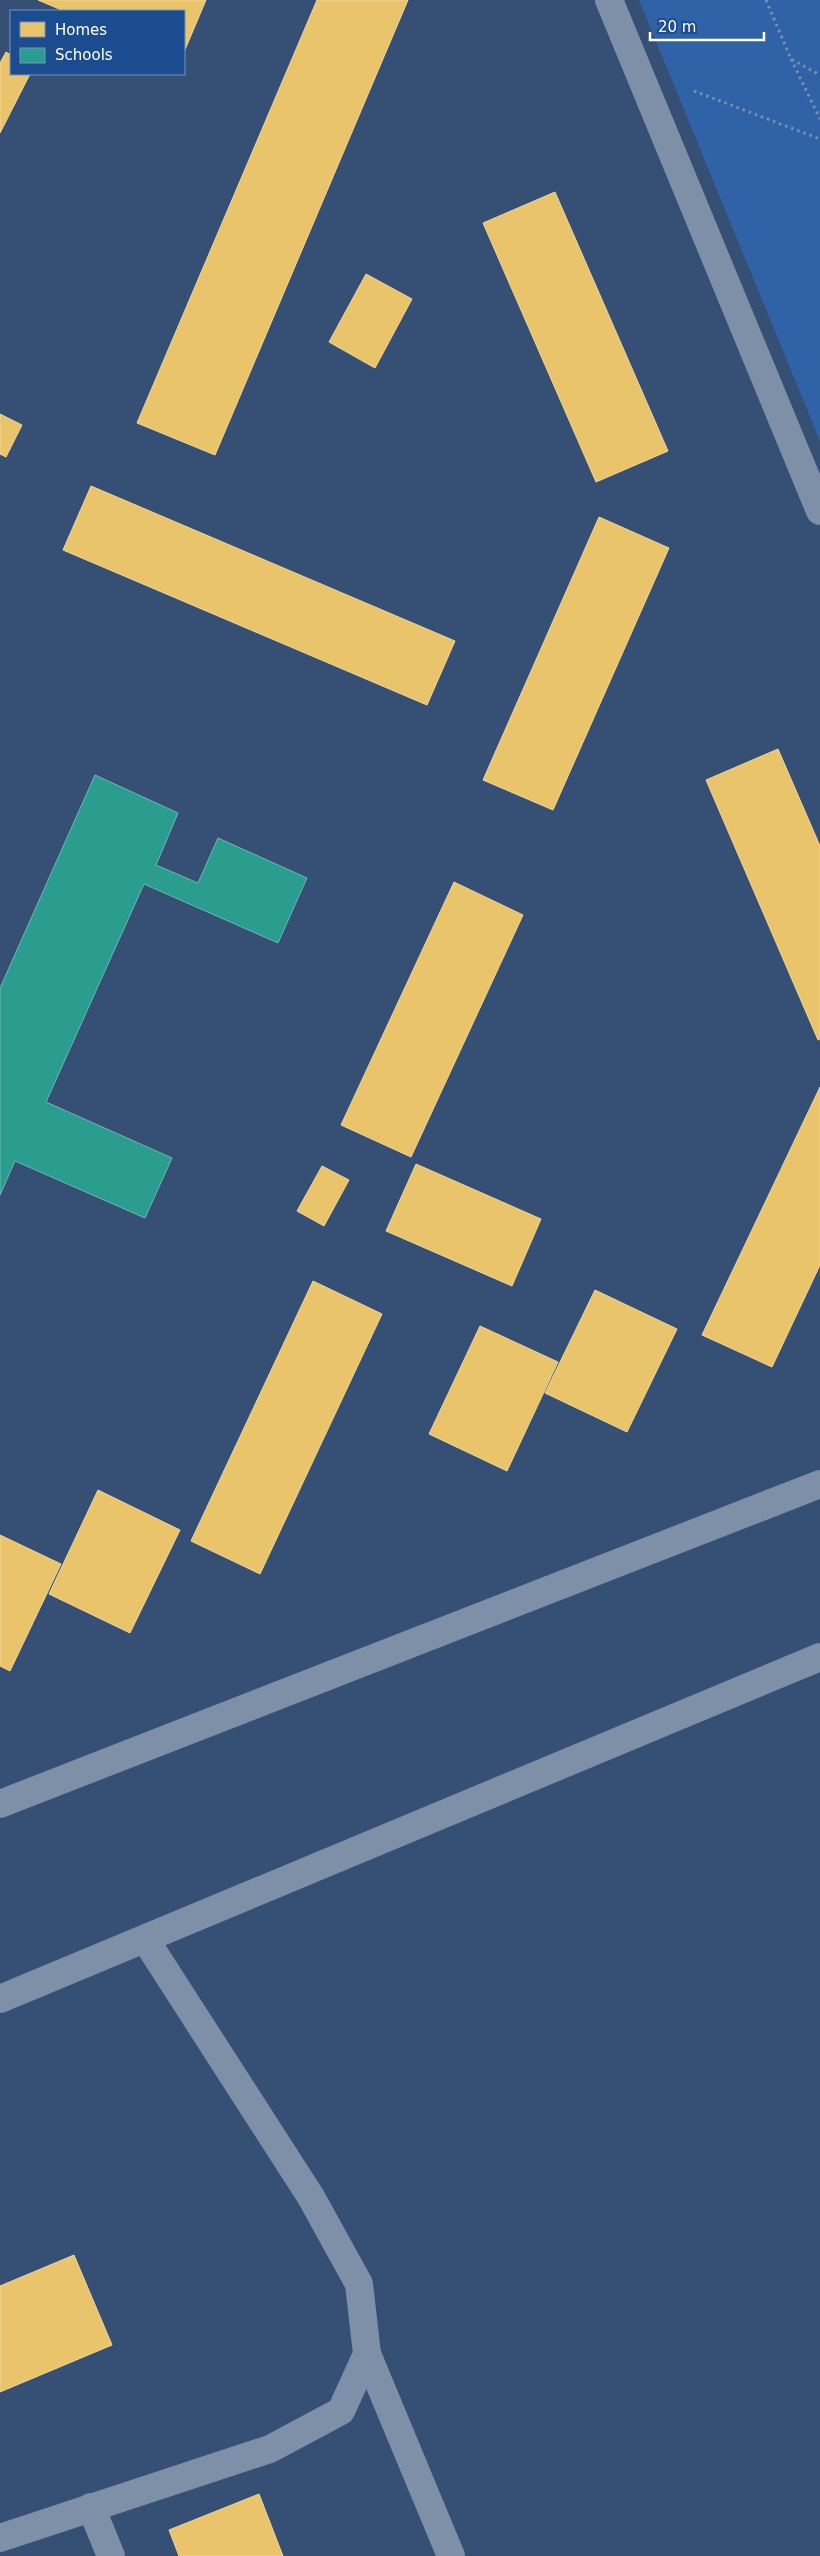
<svg xmlns="http://www.w3.org/2000/svg" width="820" height="2556" font-family="'DejaVu Sans',sans-serif">
	<style>
		.green { fill: #2f62a6 }
		.homes { fill: #e9c46a; stroke: #f0d697 }
		.schools { fill: #2a9d8f; stroke: #6abab1 }
		.lines { fill: none; stroke-linecap: round; stroke-linejoin: round }
		.path { stroke: #7d90a8; stroke-width: 3; stroke-dasharray: 2.5 4; stroke-linecap: butt }
		.minor { stroke: #7d90a8; stroke-width: 28 }
	</style>
	<rect width="100%" height="100%" fill="#365075"/>
	<!-- green -->
	<polygon class="green" points="639,0 820,0 820,441"/>
	<!-- homes -->
	<g class="homes">
		<polygon points="38,0 206,0 184,52 184,11 64,11"/>
		<polygon points="317,0 408,0 215,455 137,423"/>
		<polygon points="6,52 11,55 11,74 30,74 0,133 0,63"/>
		<polygon points="555,192 668,451 596,482 483,223"/>
		<polygon points="366,274 412,299 375,368 329,342"/>
		<polygon points="0,414 22,425 6,457 0,454"/>
		<polygon points="91,486 455,641 427,705 63,550"/>
		<polygon points="599,517 669,548 553,810 483,780"/>
		<polygon points="778,749 820,846 820,1039 818,1040 706,780"/>
		<polygon points="454,882 523,915 411,1157 341,1125"/>
		<polygon points="820,1087 820,1265 772,1367 702,1335"/>
		<polygon points="416,1164 541,1219 512,1286 386,1231"/>
		<polygon points="322,1166 349,1180 324,1226 297,1211"/>
		<polygon points="313,1281 382,1314 260,1574 191,1541"/>
		<polygon points="595,1290 677,1329 627,1432 545,1393"/>
		<polygon points="480,1326 558,1362 507,1471 429,1434"/>
		<polygon points="98,1490 180,1530 130,1633 49,1594"/>
		<polygon points="0,1535 61,1564 10,1671 0,1666"/>
		<polygon points="74,2255 112,2345 0,2392 0,2286"/>
		<polygon points="259,2494 283,2556 179,2556 169,2530"/>
	</g>
	<!-- schools -->
	<polygon class="schools" points="95,775 178,813 156,865 198,883 218,838 307,878 278,943 144,884 46,1102 172,1158 145,1218 15,1161 0,1195 0,988"/>
	<g class="lines">
		<!-- path -->
		<g class="path">
			<polyline points="766,0 791,59 820,75"/>
			<polyline points="791,59 820,119"/>
			<polyline points="694,91 820,139"/>
		</g>
		<!-- minor -->
		<g class="minor">
			<polyline points="609,0 820,511"/>
			<polyline points="0,1804 820,1484"/>
			<polyline points="0,1999 820,1657"/>
			<polyline points="367,2354 451,2556"/>
			<polyline points="91,2507 111,2556"/>
			<polyline points="0,2538 270,2449 341,2411 367,2354 359,2284 311,2197 145,1939"/>
		</g>
	</g>
	<!-- legend -->
	<rect x="10" y="10" width="175" height="65" fill="#1b4c90" stroke="#7694bc"/>
	<rect x="20" y="22" width="25" height="15" fill="#e9c46a" stroke="#7694bc"/>
	<text x="55" y="35" font-size="15" fill="#ffffff">Homes</text>
	<rect x="20" y="48" width="25" height="15" fill="#2a9d8f" stroke="#7694bc"/>
	<text x="55" y="60" font-size="15" fill="#ffffff">Schools</text>
	<!-- scale -->
	<path d="M650 32v8h114v-8" fill="none" stroke="#ffffff" stroke-width="2.5"/>
	<text x="658" y="32" font-size="15" fill="#ffffff" stroke="#1b4c90" stroke-width="4" paint-order="stroke">20 m</text>
</svg>
